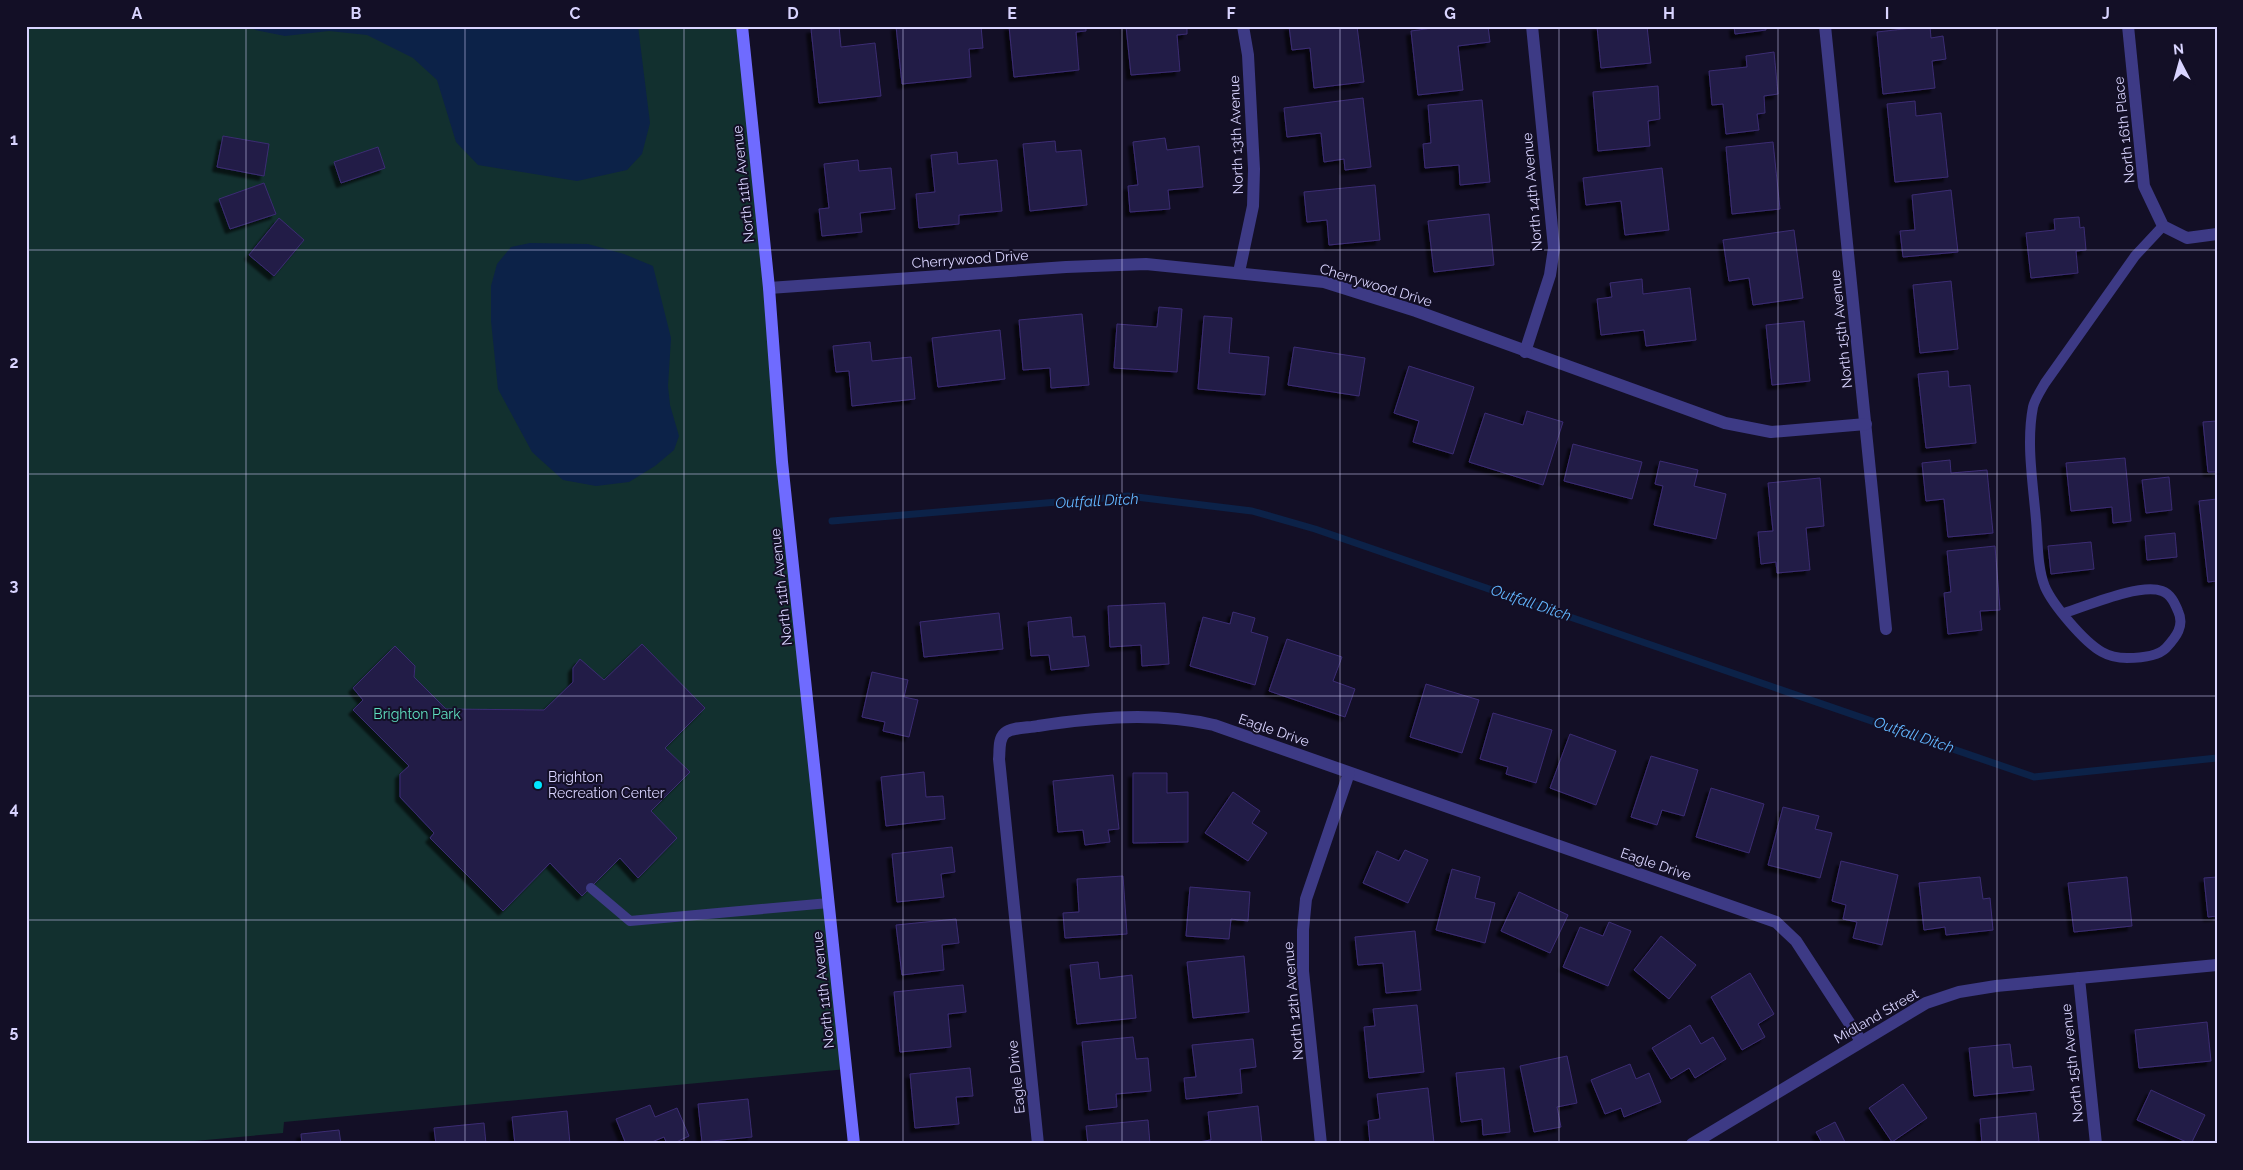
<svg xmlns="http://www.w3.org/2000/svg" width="2243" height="1170" font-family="Raleway,sans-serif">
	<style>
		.green { fill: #12302f }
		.water { fill: #0c2248 }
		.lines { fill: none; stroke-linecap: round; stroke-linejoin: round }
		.stream { stroke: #0c2248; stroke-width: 7 }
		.building { fill: #241b47; stroke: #3b2d73; filter: url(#shadow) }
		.lane { stroke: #3d3a85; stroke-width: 10 }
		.street { stroke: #3d3a85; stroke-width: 12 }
		.secondary { stroke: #6f6bff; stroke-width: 12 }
		.grid { fill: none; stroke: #d9d4ff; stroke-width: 1; stroke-opacity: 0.55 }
		.poi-dot { fill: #00e5ff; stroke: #130f26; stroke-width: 2 }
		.labels { text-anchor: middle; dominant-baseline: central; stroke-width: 4; stroke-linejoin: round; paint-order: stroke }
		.street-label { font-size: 14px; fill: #d9d4ff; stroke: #130f26 }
		.park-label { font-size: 14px; fill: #5fe0c0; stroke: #130f26 }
		.poi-label { font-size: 14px; fill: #d9d4ff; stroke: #130f26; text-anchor: start }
		.water-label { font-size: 15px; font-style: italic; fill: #62b6ff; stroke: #130f26 }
		.neatline { fill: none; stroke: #d9d4ff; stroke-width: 2 }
		.grid-label { font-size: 16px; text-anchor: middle; font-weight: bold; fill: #d9d4ff }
	</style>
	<defs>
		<filter id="shadow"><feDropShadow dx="-4.5" dy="4.5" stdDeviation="1" flood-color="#0009"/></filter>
	</defs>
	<rect width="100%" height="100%" fill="#130f26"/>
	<!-- green -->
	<polygon class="green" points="26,26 744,26 847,1069 284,1122 283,1133 161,1144 26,1144"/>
	<!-- water -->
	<g class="water">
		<polygon points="252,26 638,26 650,123 642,154 627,170 577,181 478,165 456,142 437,80 413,58 367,35 329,31 285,36 255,30"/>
		<polygon points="530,243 588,244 624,254 653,266 671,338 668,386 670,405 679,436 674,450 655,466 629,482 596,486 563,480 532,452 498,389 491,321 491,286 497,264 511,247"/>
	</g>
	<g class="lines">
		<!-- stream -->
		<polyline class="stream" points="832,521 1128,496 1252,511 1315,529 2034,777 2217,758"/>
	</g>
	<!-- building -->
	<g class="building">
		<polygon points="839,26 841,47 875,43 881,96 819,103 811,29"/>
		<polygon points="896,26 981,26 983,48 969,49 971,77 902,84"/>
		<polygon points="1009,26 1086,26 1086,31 1076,32 1079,70 1014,77"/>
		<polygon points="1126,26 1187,26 1187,34 1177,35 1180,71 1131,75"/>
		<polygon points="1289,26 1357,26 1364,82 1314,88 1310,48 1292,50"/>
		<polygon points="1488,26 1490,42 1458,46 1463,90 1418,95 1411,31 1447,26"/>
		<polygon points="1597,26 1647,26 1651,63 1601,68"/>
		<polygon points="1734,26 1766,26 1766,30 1735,34"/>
		<polygon points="1930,26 1931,38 1943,36 1946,59 1932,61 1935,88 1883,94 1877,32"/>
		<polygon points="1774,52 1778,94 1764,96 1765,113 1757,114 1759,130 1726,134 1723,104 1712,105 1709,71 1747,67 1746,56"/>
		<polygon points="1658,86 1660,119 1648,121 1650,146 1598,151 1593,92"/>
		<polygon points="1363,98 1371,167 1345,170 1344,159 1324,162 1321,133 1287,137 1284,108"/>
		<polygon points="1482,100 1490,182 1460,185 1459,165 1425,168 1423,144 1431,143 1428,105"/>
		<polygon points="1915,101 1916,116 1941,113 1948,177 1895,182 1887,104"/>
		<polygon points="223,136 269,144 264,176 217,167"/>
		<polygon points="1165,138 1167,150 1199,146 1203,187 1168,190 1170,209 1130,212 1128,186 1138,185 1133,142"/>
		<polygon points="1055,141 1056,152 1081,150 1087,205 1030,211 1023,144"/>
		<polygon points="1773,142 1780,209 1732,214 1726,147"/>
		<polygon points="378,147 385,168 341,183 334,162"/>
		<polygon points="957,152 958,164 997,160 1002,211 959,215 959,224 919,228 916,194 935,192 931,155"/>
		<polygon points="858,160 859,171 891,168 895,209 860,213 862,232 822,236 819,209 829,208 824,164"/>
		<polygon points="1662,168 1669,230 1625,235 1621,201 1586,205 1583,178"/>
		<polygon points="264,183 276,214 230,229 219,199"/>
		<polygon points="1375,185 1380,240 1329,245 1327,220 1307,222 1304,192"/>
		<polygon points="1951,190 1958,252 1903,257 1900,231 1915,230 1912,195"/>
		<polygon points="1489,214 1494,265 1434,272 1428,221"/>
		<polygon points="2079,217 2080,228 2084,227 2086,250 2076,251 2078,273 2031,278 2026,233 2055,230 2054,219"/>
		<polygon points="279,218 304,240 274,276 249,255"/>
		<polygon points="1794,230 1803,298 1753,305 1749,278 1729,281 1723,240"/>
		<polygon points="1642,279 1643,294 1690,288 1696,340 1646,346 1644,330 1601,335 1597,299 1612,297 1610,283"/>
		<polygon points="1951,281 1958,349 1920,353 1913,285"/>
		<polygon points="1159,307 1182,309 1177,372 1114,368 1117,324 1157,327"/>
		<polygon points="1082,314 1089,385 1051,388 1050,368 1023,370 1019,320"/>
		<polygon points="1204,316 1232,318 1229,353 1269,357 1265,395 1198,389"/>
		<polygon points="1804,321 1810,381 1772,385 1766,325"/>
		<polygon points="1000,330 1005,379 938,387 932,338"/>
		<polygon points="870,342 872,361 911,357 915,399 852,406 849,371 836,372 833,346"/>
		<polygon points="1294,347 1365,358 1359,396 1288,385"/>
		<polygon points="1409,366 1474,387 1453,454 1413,442 1419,421 1394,413"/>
		<polygon points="1948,371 1949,387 1970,385 1976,443 1926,448 1918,374"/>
		<polygon points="1527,411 1563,422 1543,485 1469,462 1485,413 1523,425"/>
		<polygon points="2217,421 2217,472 2208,472 2203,422"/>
		<polygon points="1573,444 1642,462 1632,499 1564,481"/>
		<polygon points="2125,458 2131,521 2113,523 2112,507 2071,511 2066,463"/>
		<polygon points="1950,460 1951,473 1987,470 1993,533 1948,537 1944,499 1926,501 1922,463"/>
		<polygon points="1660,461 1698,470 1694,486 1726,494 1716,539 1654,525 1663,486 1655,484"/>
		<polygon points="2169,477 2172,510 2146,513 2142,480"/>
		<polygon points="1820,478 1824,526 1806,528 1810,570 1777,573 1776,562 1761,564 1758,532 1773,531 1768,483"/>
		<polygon points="2217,499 2217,581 2208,582 2199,501"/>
		<polygon points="2175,533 2177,557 2147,560 2145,536"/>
		<polygon points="2091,542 2094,569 2051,574 2048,546"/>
		<polygon points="1995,546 2000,610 1980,611 1982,630 1948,634 1944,593 1951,592 1947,551"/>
		<polygon points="1165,603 1169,664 1142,666 1141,645 1110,647 1108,606"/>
		<polygon points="1233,612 1255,618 1251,632 1268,637 1255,685 1190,666 1203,617 1230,624"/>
		<polygon points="999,613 1003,649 924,657 920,622"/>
		<polygon points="1071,617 1073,637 1085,636 1089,666 1051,670 1049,655 1031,656 1028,622"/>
		<polygon points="1287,639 1342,657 1333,681 1355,689 1345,717 1269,691"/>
		<polygon points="642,644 705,708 665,748 690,772 651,811 677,838 638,878 620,858 582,896 550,863 503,911 430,838 434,833 400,797 400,774 409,766 353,710 363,700 353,688 395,646 415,666 414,677 446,709 544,710 573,682 573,668 580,659 604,680"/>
		<polygon points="872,672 908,680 904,697 918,700 909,737 883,731 885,722 862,717"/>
		<polygon points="1426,684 1479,700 1462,753 1410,737"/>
		<polygon points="1493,713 1552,730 1536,783 1506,774 1508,767 1480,759"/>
		<polygon points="1570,734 1616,751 1596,805 1550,788"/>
		<polygon points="1651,756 1698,770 1684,816 1662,810 1657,825 1631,817"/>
		<polygon points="924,772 926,797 943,796 945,819 886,826 881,777"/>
		<polygon points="1133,773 1167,773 1167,793 1188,792 1188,842 1133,843"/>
		<polygon points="1113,775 1119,829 1108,830 1110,842 1085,845 1083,830 1058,832 1053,781"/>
		<polygon points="1711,788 1764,804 1749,853 1696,837"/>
		<polygon points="1233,792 1260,811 1252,823 1267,833 1248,861 1205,833"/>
		<polygon points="1783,807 1819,816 1815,829 1832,833 1820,878 1768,865"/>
		<polygon points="952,847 955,872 941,874 944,897 897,902 892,854"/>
		<polygon points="1405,850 1428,860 1408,903 1363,883 1377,851 1399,861"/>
		<polygon points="1841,861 1898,875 1882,945 1853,938 1857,922 1843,919 1846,905 1832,901"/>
		<polygon points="1452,869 1480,877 1475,898 1495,903 1485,943 1436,930"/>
		<polygon points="1123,876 1127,934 1065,938 1063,913 1079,912 1077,879"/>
		<polygon points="1980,877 1983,899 1990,898 1993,930 1946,935 1945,927 1924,930 1919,883"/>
		<polygon points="2127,877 2132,926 2074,932 2068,883"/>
		<polygon points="2217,877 2217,916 2208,917 2204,878"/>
		<polygon points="1190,887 1250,892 1248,921 1231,919 1229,939 1186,936"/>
		<polygon points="1519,892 1568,915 1550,953 1501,931"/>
		<polygon points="956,919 959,943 942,945 944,970 902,975 896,925"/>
		<polygon points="1609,922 1631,931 1608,986 1563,967 1580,927 1603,936"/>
		<polygon points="1415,931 1421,990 1386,993 1383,963 1358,965 1355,937"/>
		<polygon points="1661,936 1696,965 1669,999 1634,970"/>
		<polygon points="1244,956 1249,1012 1193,1018 1187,962"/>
		<polygon points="1098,962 1100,979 1132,975 1136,1018 1077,1024 1070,965"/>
		<polygon points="1750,973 1774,1014 1758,1024 1765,1037 1742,1050 1711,997"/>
		<polygon points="963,985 966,1012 948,1014 951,1047 900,1052 894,992"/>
		<polygon points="1417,1005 1424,1072 1369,1078 1364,1027 1375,1026 1373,1009"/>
		<polygon points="2207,1022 2211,1061 2139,1068 2135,1030"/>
		<polygon points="1690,1025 1701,1044 1713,1037 1726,1059 1695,1078 1689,1068 1671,1079 1652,1048"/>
		<polygon points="1133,1037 1136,1059 1148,1058 1151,1091 1116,1094 1117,1107 1089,1110 1082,1042"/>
		<polygon points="1253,1039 1256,1067 1240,1069 1242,1093 1186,1099 1184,1078 1196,1077 1192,1045"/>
		<polygon points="2010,1044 2013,1068 2031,1066 2034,1090 1974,1096 1969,1048"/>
		<polygon points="1567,1056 1577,1103 1557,1107 1561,1127 1534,1132 1520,1066"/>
		<polygon points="1630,1064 1636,1079 1649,1073 1661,1102 1624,1117 1621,1108 1605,1114 1591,1080"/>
		<polygon points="970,1068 973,1096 956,1097 959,1124 915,1128 910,1074"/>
		<polygon points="1504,1068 1510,1132 1483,1135 1482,1119 1461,1122 1456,1073"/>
		<polygon points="1903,1084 1927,1118 1892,1142 1869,1108"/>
		<polygon points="1428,1088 1434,1143 1370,1144 1368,1121 1380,1119 1377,1094"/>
		<polygon points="2151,1090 2205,1115 2191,1144 2137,1120"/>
		<polygon points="748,1099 752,1137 702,1142 698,1104"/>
		<polygon points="650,1105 655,1117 677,1108 689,1136 672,1144 667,1144 664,1137 647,1144 626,1144 616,1119"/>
		<polygon points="1258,1106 1262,1144 1198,1144 1198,1142 1211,1140 1208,1112"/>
		<polygon points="567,1111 570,1144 515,1144 512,1117"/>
		<polygon points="2036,1113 2039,1141 2023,1144 1982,1144 1980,1119"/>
		<polygon points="1148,1120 1150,1144 1088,1144 1086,1126"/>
		<polygon points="1835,1122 1846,1144 1816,1144 1821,1141 1816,1132"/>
		<polygon points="484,1123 486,1144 436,1144 434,1128"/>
		<polygon points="339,1130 341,1144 302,1144 301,1134"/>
	</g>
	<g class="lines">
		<!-- lane -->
		<g class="lane">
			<path d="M2064 613C2087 606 2139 583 2162 591 2171 594 2175 604 2178 611 2185 626 2176 637 2166 648 2157 657 2140 658 2127 658 2120 658 2109 656 2102 652 2084 642 2053 605 2045 587 2037 567 2038 541 2036 520 2033 483 2026 443 2033 407 2035 399 2041 390 2045 383L2135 256 2163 226"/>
			<polyline points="591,888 630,921 829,903"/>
		</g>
		<!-- street -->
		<g class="street">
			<polyline points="1825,26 1886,629"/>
			<polyline points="2128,26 2144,186 2163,226 2187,238 2217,234"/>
			<polyline points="1239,272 1253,206 1254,169 1248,55 1243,26"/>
			<polyline points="769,288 1066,267 1146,264 1324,282 1416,311 1725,423 1771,432 1866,424"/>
			<polyline points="1525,352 1550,275 1554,248 1532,26"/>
			<polyline points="2079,978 2096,1144"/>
			<path d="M1038 1144 999 759C1000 751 998 739 1005 733 1012 727 1029 728 1038 726 1096 717 1156 712 1214 725L1776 922 1796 941 1861 1041"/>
			<polyline points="1321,1144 1303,971 1303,930 1306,899 1349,773"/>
			<polyline points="1692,1144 1926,1003 1959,992 1996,986 2217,965"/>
		</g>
		<!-- secondary -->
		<polyline class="secondary" points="742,26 769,288 782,462 854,1144"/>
	</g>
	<!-- grid -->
	<path class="grid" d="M246 26V1144M465 26V1144M684 26V1144M903 26V1144M1122 26V1144M1340 26V1144M1559 26V1144M1778 26V1144M1997 26V1144M26 250H2217M26 474H2217M26 696H2217M26 920H2217"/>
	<!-- markers -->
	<circle class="poi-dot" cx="538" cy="785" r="5"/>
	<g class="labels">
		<!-- street labels -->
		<g class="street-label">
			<text transform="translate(2124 130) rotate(-96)">North 16th Place</text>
			<text transform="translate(1236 135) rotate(-92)">North 13th Avenue</text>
			<text transform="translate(743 184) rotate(-96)">North 11th Avenue</text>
			<text transform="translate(1532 192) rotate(-95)">North 14th Avenue</text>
			<text transform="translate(970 259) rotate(-4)">Cherrywood Drive</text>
			<text transform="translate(1376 285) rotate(17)">Cherrywood Drive</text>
			<text transform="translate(1841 329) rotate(-96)">North 15th Avenue</text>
			<text transform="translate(781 587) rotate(-96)">North 11th Avenue</text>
			<text transform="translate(1274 730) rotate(19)">Eagle Drive</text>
			<text transform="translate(1656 864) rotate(19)">Eagle Drive</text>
			<text transform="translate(823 990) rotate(-96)">North 11th Avenue</text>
			<text transform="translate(1293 1001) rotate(-95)">North 12th Avenue</text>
			<text transform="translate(1876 1016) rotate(-30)">Midland Street</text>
			<text transform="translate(2072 1063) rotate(-96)">North 15th Avenue</text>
			<text transform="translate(1016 1077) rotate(-96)">Eagle Drive</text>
		</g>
		<!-- park labels -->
		<g class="park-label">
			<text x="417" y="714">Brighton Park</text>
		</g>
		<!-- poi labels -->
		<g class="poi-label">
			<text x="548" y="777">Brighton<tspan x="548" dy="16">Recreation Center</tspan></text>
		</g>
		<!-- water labels -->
		<g class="water-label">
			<text transform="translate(1097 501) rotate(-3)">Outfall Ditch</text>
			<text transform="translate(1531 603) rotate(19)">Outfall Ditch</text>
			<text transform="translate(1914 735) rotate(19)">Outfall Ditch</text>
		</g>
	</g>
	<!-- border -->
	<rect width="2243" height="1170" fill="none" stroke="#130f26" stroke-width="55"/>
	<!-- north arrow -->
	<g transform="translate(2180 62) rotate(354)" stroke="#130f26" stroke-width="4" paint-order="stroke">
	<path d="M0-4L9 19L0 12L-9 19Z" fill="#d9d4ff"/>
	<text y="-8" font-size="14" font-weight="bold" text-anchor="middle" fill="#d9d4ff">N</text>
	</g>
	<rect x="28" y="28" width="2188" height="1114" class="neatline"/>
	<g class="grid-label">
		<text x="137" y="19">A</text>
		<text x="356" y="19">B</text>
		<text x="575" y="19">C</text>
		<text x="793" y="19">D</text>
		<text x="1012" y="19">E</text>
		<text x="1231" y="19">F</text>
		<text x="1450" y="19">G</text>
		<text x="1669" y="19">H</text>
		<text x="1887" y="19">I</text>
		<text x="2106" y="19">J</text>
		<text x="14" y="145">1</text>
		<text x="14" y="368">2</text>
		<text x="14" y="591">3</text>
		<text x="14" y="814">4</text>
		<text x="14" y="1037">5</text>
	</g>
</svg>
